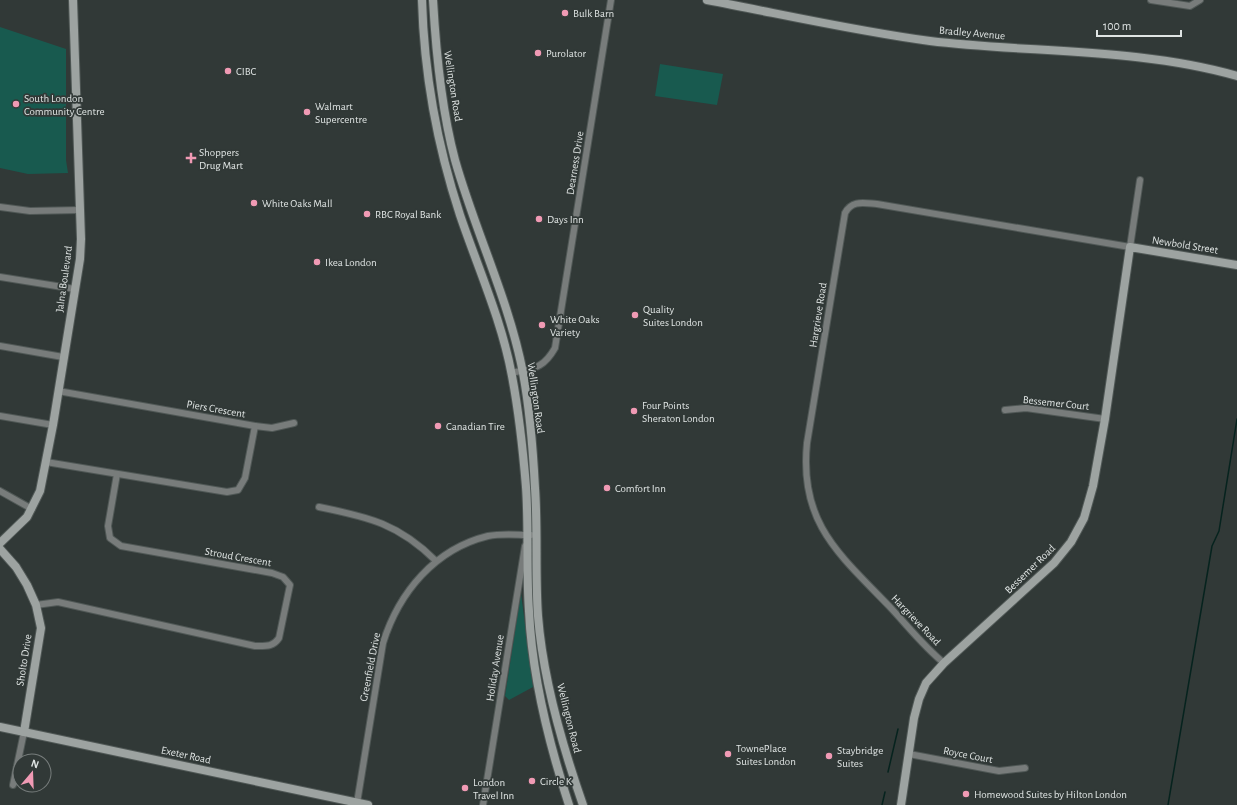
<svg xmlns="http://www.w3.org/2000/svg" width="1237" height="805" font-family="'Alegreya Sans',sans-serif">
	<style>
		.green { fill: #185a4f }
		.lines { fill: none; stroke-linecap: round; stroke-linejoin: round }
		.stream { stroke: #06231e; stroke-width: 1.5 }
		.street-casing { stroke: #505856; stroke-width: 8 }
		.secondary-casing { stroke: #505856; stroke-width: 10 }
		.street { stroke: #787c7b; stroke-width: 6 }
		.secondary { stroke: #9da3a1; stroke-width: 8 }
		.poi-dot { fill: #f09ab4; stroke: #313937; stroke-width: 1.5 }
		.labels { text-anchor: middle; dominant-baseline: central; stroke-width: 3.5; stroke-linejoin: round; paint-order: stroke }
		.poi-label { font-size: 11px; fill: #dfe4e3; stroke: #313937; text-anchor: start }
		.street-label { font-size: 11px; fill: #dfe4e3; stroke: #313937 }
	</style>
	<rect width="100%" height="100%" fill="#313937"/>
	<!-- green -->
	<g class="green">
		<polygon points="0,27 66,49 66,160 68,173 28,174 0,168"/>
		<polygon points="660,64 723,74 717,105 655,96"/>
		<polygon points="521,593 533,687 509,700 505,696"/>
	</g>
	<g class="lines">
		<!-- stream -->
		<g class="stream">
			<polyline points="888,772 898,729"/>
			<polyline points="882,805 885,792"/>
			<polyline points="1168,805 1212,546 1219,531 1237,419"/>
		</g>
		<!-- street casing -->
		<g class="street-casing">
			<g id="street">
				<polyline points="1151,0 1190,6 1200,0"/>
				<polyline points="0,207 30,211 80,210"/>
				<polyline points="0,277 75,289"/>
				<polyline points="0,346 63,357"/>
				<path d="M511 373C534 368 543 369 555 348L611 0"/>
				<polyline points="1005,410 1026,408 1105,419"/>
				<polyline points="0,416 53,425"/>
				<polyline points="255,426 272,428 294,423"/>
				<polyline points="46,462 227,492 238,490 245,478 255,426 58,391"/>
				<polyline points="0,491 32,509"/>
				<path d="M319 507C369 517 399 524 436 561"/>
				<path d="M36 605 58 602 255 646C266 646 273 647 279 638L290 585 283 577 272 573 121 546 110 538 108 526 117 474"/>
				<path d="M944 663C924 647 907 625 889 606 839 554 799 523 807 443L845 213C852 200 863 203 877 204L1130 247 1140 180"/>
				<polyline points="909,754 999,771 1025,768"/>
				<polyline points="13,785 24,732"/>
				<path d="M357 803 383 643C399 592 435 549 488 536 503 533 517 535 531 535"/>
				<polyline points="483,805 525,546"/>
			</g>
		</g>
		<!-- secondary casing -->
		<g class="secondary-casing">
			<g id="secondary">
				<path d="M422 0C424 73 437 145 460 215 478 268 502 321 512 376 519 413 523 450 526 487 529 528 526 570 529 611 532 675 549 744 569 805"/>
				<path d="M433 0C436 53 441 108 455 160 475 231 509 300 523 373 530 410 533 450 535 488 538 531 535 574 538 616 543 680 562 745 583 805"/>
				<path d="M707 0C781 14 855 31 930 41 1030 53 1140 48 1237 76"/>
				<polyline points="0,543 27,517 40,491 53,425 80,259 81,239 73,0"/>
				<polyline points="0,549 16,567 27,585 36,605 41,628 24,732"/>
				<polyline points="0,727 368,805"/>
				<polyline points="901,805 914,718 919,699 926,683 944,663 1054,563 1071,542 1084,518 1093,486 1105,419 1130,247 1237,265"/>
			</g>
		</g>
		<!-- street -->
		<use href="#street" class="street"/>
		<!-- secondary -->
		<use href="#secondary" class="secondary"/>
	</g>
	<!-- markers -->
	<g class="poi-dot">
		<circle cx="565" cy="13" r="4"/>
		<circle cx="538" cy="53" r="4"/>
		<circle cx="228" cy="71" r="4"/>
		<circle cx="16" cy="104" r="4"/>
		<circle cx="307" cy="112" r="4"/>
		<path d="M189 152h4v4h4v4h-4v4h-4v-4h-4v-4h4z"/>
		<circle cx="254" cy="203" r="4"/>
		<circle cx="367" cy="214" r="4"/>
		<circle cx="539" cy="219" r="4"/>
		<circle cx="317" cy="262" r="4"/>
		<circle cx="635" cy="315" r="4"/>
		<circle cx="542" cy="325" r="4"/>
		<circle cx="634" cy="411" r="4"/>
		<circle cx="438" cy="426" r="4"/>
		<circle cx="607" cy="488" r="4"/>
		<circle cx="728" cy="754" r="4"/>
		<circle cx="829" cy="756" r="4"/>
		<circle cx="532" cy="781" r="4"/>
		<circle cx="465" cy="788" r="4"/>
		<circle cx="966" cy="794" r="4"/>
	</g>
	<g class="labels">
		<!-- poi labels -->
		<g class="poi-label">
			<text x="573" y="13">Bulk Barn</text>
			<text x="546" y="53">Purolator</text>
			<text x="236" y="71">CIBC</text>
			<text x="24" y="98">South London<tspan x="24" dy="13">Community Centre</tspan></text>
			<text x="315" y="106">Walmart<tspan x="315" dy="13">Supercentre</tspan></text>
			<text x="199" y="152">Shoppers<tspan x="199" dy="13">Drug Mart</tspan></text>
			<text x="262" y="203">White Oaks Mall</text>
			<text x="375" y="214">RBC Royal Bank</text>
			<text x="547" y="219">Days Inn</text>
			<text x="325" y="262">Ikea London</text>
			<text x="643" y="309">Quality<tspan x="643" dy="13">Suites London</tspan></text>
			<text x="550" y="319">White Oaks<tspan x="550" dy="13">Variety</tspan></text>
			<text x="642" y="405">Four Points<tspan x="642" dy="13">Sheraton London</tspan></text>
			<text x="446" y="426">Canadian Tire</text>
			<text x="615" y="488">Comfort Inn</text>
			<text x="736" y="748">TownePlace<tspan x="736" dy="13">Suites London</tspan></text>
			<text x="837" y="750">Staybridge<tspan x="837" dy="13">Suites</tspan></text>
			<text x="540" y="781">Circle K</text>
			<text x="473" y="782">London<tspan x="473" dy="13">Travel Inn</tspan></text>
			<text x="974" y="794">Homewood Suites by Hilton London</text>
		</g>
		<!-- street labels -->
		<g class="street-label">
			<text transform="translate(972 33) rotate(5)">Bradley Avenue</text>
			<text transform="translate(453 86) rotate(81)">Wellington Road</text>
			<text transform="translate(575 163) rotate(-81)">Dearness Drive</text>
			<text transform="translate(1185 245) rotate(9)">Newbold Street</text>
			<text transform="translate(64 279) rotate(-82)">Jalna Boulevard</text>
			<text transform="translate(818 315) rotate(-81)">Hargrieve Road</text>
			<text transform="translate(536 398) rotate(82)">Wellington Road</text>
			<text transform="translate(1056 403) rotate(6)">Bessemer Court</text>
			<text transform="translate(216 409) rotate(10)">Piers Crescent</text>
			<text transform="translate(238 557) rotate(10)">Stroud Crescent</text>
			<text transform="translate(1030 569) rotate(-44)">Bessemer Road</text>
			<text transform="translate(916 620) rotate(46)">Hargrieve Road</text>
			<text transform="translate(24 660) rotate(-81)">Sholto Drive</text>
			<text transform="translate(370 667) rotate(-79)">Greenfield Drive</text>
			<text transform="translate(495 668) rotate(-81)">Holiday Avenue</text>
			<text transform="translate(569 718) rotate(76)">Wellington Road</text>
			<text transform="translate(186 755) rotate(12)">Exeter Road</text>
			<text transform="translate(968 755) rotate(11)">Royce Court</text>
		</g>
	</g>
	<!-- north arrow -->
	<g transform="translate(32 773) rotate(19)"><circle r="19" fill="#313937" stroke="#777d7c"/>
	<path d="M0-3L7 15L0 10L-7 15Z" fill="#f09ab4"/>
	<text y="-6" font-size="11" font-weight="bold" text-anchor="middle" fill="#dfe4e3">N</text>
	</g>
	<!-- scale -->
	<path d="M1097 30v6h84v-6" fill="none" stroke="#dfe4e3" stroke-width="2"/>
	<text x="1103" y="30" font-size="12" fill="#dfe4e3" stroke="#313937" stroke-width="3" paint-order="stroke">100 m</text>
</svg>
